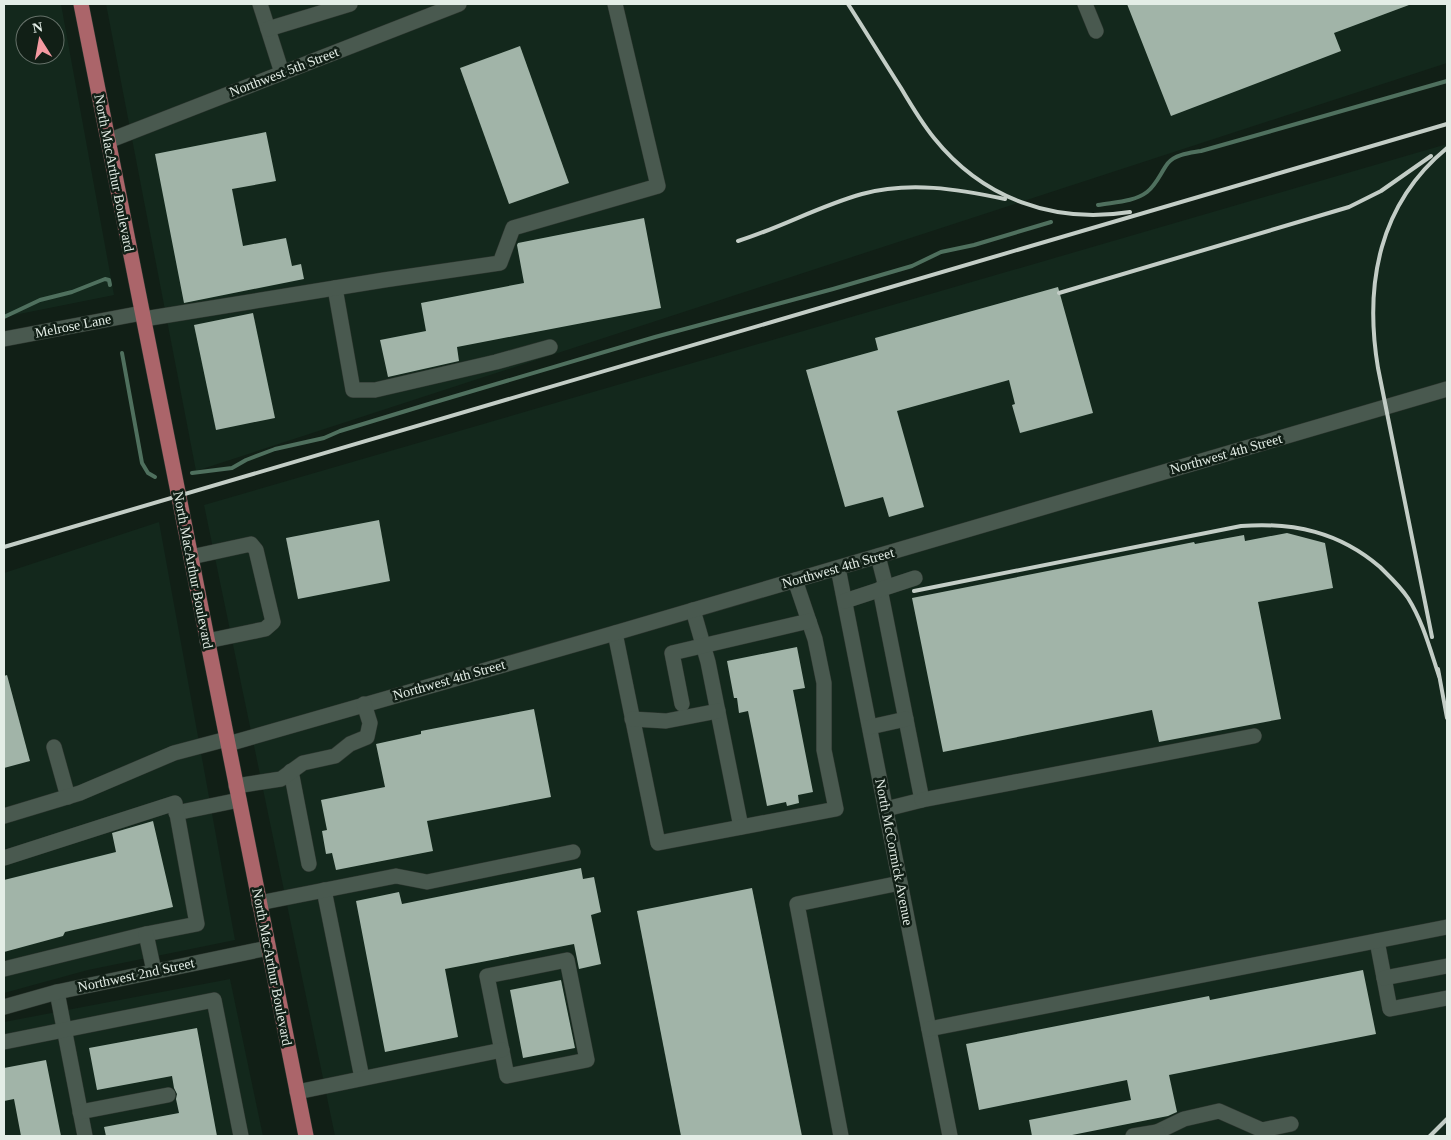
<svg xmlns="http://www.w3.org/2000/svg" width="1451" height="1140" font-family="'Times New Roman',serif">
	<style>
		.built { fill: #13281c; fill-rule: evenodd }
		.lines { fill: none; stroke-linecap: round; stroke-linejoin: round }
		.stream { stroke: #4f705e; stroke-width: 4 }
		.building { fill: #a1b4a8 }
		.minor-casing { stroke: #2e3730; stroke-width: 16 }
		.major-casing { stroke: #2e3730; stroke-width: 16 }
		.minor { stroke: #49594f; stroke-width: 15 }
		.major { stroke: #ab656a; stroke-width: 15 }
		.rail { stroke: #c3cdc6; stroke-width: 4 }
		.labels { text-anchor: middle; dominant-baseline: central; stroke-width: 5; stroke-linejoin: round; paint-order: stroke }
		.street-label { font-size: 14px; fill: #e3ede6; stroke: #111f16 }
	</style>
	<rect width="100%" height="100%" fill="#111f16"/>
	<!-- built -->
	<g class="built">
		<path d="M4 4H61L114 295 4 317ZM25 25H55V55H25Z"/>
		<polygon points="106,4 1447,4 1447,63 196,471"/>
		<polygon points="1447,144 1447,1136 335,1136 204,505"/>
		<polygon points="159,522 235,940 88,970 4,993 4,573"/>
		<polygon points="230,979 263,1136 4,1136 4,1022"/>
	</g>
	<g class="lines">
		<!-- stream -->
		<g class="stream">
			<path d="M1098 205C1114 202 1134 202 1147 192 1157 184 1161 172 1168 163 1176 154 1190 153 1201 151L1447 81"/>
			<polyline points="4,317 40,300 72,292 105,279 109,280 110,285"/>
			<polyline points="122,353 142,463 148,473 155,477"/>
			<polyline points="192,473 232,468 246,460 275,449 324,438 340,431 432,403 655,337 833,289 912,266 941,252 974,245 1051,222"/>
		</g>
	</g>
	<!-- building -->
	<g class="building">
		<polygon points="1127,4 1409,4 1409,5 1334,33 1341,51 1171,116"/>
		<polygon points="520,46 569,183 509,204 460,68"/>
		<polygon points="266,132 276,181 232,189 243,246 286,238 292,266 301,264 304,279 184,303 155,154"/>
		<polygon points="644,218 661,308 457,347 459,361 388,377 380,340 426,331 421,303 524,283 517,245 518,243"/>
		<polygon points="1058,287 1093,413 1020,433 1012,405 1015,404 1009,380 897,411 924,507 889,517 883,497 845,507 806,370 878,350 875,338"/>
		<polygon points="253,313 275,418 216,430 194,325"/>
		<polygon points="379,520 390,581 298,599 286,538"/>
		<polygon points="1287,533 1325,543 1333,588 1258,602 1281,719 1159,742 1152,710 943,752 912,598 1194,542 1195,544 1244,535 1245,541"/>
		<polygon points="797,647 805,688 793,690 813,792 798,795 799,803 787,806 786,802 767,806 748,711 739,713 737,698 734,698 727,661"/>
		<polygon points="7,675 30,761 4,768 4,676"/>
		<polygon points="534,709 551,797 427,821 433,851 336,870 332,853 326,854 322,831 327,830 321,800 385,787 376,744 421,734 421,731"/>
		<polygon points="153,821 173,907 65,932 63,936 4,952 4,880 116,852 112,833"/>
		<polygon points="581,868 583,879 594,877 601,912 591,915 601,964 579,969 574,944 445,969 458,1037 385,1052 356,901 399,892 402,904"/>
		<polygon points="752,888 802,1136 681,1136 637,911"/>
		<polygon points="1363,970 1376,1034 1169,1075 1177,1112 1168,1116 1067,1136 1032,1136 1029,1120 1131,1100 1127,1080 979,1110 966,1044 1209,996 1210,1000"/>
		<polygon points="561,980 575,1048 523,1058 510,990"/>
		<polygon points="197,1028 217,1136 106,1136 104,1127 179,1113 176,1099 177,1094 174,1088 172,1076 97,1090 89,1048"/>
		<polygon points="46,1060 61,1136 21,1136 14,1099 4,1101 4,1068"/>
	</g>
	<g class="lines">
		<!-- minor casing -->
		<g class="minor-casing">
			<g id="minor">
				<polyline points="260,4 282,73"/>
				<polyline points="1085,4 1096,31"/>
				<polyline points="268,29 350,4"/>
				<polyline points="108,141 459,4"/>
				<polyline points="335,288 353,390 375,390 496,362 550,347"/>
				<polyline points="144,319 384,280 500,263 513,228 658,186 615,4"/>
				<polyline points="4,339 142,313"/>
				<polyline points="878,556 886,587"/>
				<polyline points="191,557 251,544 256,550 273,622 265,629 207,641"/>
				<polyline points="838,568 950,1136"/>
				<polyline points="880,589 922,800 886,809"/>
				<polyline points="845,601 915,578"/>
				<polyline points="693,610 708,662 741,827"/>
				<polyline points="615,633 658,843 836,809 824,750 824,683 815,639 795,580"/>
				<polyline points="682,704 672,653 809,621"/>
				<polyline points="632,719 666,721 718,711"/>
				<polyline points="870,727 906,719"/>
				<polyline points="228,744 615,633 1447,389"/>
				<polyline points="54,747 68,797"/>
				<polyline points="291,771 309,864"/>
				<polyline points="236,786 281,779 303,763 335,756 350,744 367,737 370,723 364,704"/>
				<polyline points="922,800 1254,736"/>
				<polyline points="176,813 239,800"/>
				<polyline points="4,816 80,793 174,753 227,739"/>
				<polyline points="4,858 175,803 197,924 146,934 4,969"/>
				<polyline points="324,890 362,1078"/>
				<polyline points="259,903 396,876 427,882 573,852"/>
				<polyline points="146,934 154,971"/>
				<polyline points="1377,941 1390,1009 1447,998"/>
				<polygon points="567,960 587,1060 507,1076 487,976"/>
				<polyline points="1384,978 1447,966"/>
				<polyline points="57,992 85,1136"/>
				<polyline points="4,1007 57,992 268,948"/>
				<polyline points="929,1029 1447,927"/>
				<polyline points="4,1042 214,1000 241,1136"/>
				<polyline points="297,1092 502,1050"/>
				<polyline points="80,1112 168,1095"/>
				<polyline points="1157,1132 1184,1119 1219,1111 1262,1130 1291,1124"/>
				<polyline points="841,1136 797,904 900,883"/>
				<polyline points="1133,1136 1157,1132 1158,1136"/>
			</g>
		</g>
		<!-- major casing -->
		<g class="major-casing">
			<polyline id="major" points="81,4 306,1136"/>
		</g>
		<!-- minor -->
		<use href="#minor" class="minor"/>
		<!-- major -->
		<use href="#major" class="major"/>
		<!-- rail -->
		<g class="rail">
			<path d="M848 4C866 32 883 60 901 88 911 105 921 122 934 138 983 199 1054 224 1130 212"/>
			<path d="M738 241C780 228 819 206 862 194 909 181 958 189 1005 199"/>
			<polyline points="1059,293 1349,207 1381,191 1431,156"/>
			<polyline points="4,547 1447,124"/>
			<path d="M914 591 1241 526C1294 522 1339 532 1380 567 1390 577 1400 586 1408 598 1423 622 1430 649 1439 676"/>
			<path d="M1432 637 1378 368C1364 284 1379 204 1447 148"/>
			<polyline points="1438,669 1447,718"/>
			<polyline points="1430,1136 1447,1119"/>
		</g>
	</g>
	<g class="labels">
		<!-- street labels -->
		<g class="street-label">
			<text transform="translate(284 72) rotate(-21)">Northwest 5th Street</text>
			<text transform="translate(114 173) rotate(79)">North MacArthur Boulevard</text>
			<text transform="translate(73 326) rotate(-11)">Melrose Lane</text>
			<text transform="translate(1226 454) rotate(-16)">Northwest 4th Street</text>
			<text transform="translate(838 568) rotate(-16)">Northwest 4th Street</text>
			<text transform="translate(193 570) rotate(79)">North MacArthur Boulevard</text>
			<text transform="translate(449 680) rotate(-16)">Northwest 4th Street</text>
			<text transform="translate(894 852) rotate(79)">North McCormick Avenue</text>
			<text transform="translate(272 967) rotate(79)">North MacArthur Boulevard</text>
			<text transform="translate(136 975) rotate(-12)">Northwest 2nd Street</text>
		</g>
	</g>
	<!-- border -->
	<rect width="1451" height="1140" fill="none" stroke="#e3ede6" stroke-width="10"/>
	<!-- north arrow -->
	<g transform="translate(40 40) rotate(349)"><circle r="24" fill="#111f16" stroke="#657169"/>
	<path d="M0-4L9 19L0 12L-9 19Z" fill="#f49aa1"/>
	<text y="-8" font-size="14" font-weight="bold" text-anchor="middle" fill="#e3ede6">N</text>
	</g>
</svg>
